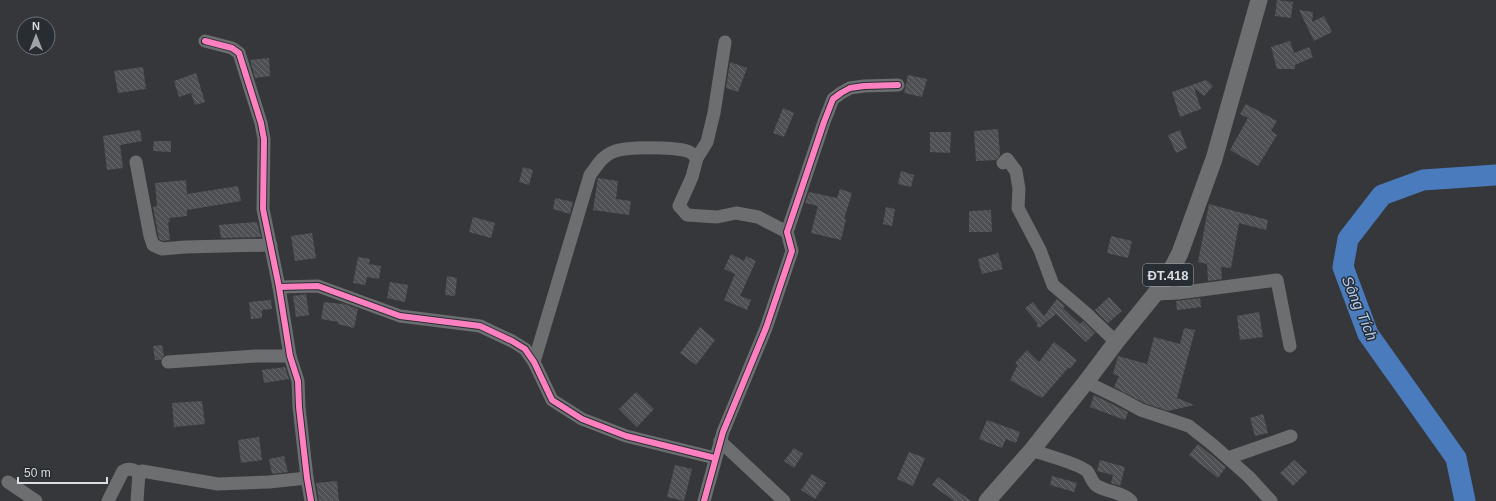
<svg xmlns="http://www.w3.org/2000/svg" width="1496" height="501" font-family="Helvetica,sans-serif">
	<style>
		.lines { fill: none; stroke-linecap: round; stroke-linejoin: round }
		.river { stroke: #4a7bbd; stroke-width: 21 }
		.building { fill: url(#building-back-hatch) }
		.minor { stroke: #6d6e70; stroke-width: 13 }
		.major { stroke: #6e6f71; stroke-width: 17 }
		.cycleway-casing { stroke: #282d33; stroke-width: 8 }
		.cycleway { stroke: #ff80c0; stroke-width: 6 }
		.labels { text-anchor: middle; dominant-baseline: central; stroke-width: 3; stroke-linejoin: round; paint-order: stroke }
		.shield { fill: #282d33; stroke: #a5a8ad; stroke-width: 1 }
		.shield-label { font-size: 13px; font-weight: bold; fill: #dadde1 }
		.water-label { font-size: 15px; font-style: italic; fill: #b0ccf2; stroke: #282d33 }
	</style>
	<defs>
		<pattern id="building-back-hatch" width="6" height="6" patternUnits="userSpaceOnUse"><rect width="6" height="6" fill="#4e5053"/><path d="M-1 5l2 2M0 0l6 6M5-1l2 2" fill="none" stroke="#67696b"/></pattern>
	</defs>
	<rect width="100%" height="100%" fill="#35373a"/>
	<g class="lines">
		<!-- river -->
		<polyline class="river" points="1465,501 1456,458 1368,334 1343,267 1348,239 1382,195 1423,180 1496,175"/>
	</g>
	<!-- building -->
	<g class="building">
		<polygon points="1277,0 1293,2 1291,18 1275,16"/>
		<polygon points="1299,10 1313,12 1312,22 1324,16 1332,32 1314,41"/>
		<polygon points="1290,41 1294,53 1309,47 1313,57 1295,65 1295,69 1277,69 1271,47"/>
		<polygon points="269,58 270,76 255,78 250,60"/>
		<polygon points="730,62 747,68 738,92 726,88"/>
		<polygon points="143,67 146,89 118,93 114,71"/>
		<polygon points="196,73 205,102 195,105 191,93 179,97 174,81"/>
		<polygon points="908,75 927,79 922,97 904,93"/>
		<polygon points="1206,80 1213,86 1204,96 1194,88 1201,109 1180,117 1172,92"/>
		<polygon points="1246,104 1277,121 1271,131 1277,135 1258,166 1230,150 1248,118 1240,114"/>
		<polygon points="783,108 794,113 784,137 773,133"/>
		<polygon points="998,129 1000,155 996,160 976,161 974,131"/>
		<polygon points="140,130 142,141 120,145 123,168 107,170 103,136"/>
		<polygon points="1180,130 1187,148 1176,153 1168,135"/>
		<polygon points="930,132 951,132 950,153 930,152"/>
		<polygon points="154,141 171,141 171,152 153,151"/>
		<polygon points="523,167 533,170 529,185 519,182"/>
		<polygon points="901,171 914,175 911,187 898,184"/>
		<polygon points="598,178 618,181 616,199 631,201 629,215 593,210"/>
		<polygon points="186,180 187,194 238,186 241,201 187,210 187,216 169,218 170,222 168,222 170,240 163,241 159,239 158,234 153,207 157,206 155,183"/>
		<polygon points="840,189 852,193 844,219 846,219 841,240 811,233 818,206 805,203 809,192 837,198"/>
		<polygon points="555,198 573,202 570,214 553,209"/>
		<polygon points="1209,204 1268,220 1266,230 1239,223 1231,268 1221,267 1222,279 1208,281 1207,264 1198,262"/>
		<polygon points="886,207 895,209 892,226 883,224"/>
		<polygon points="991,210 992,232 969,232 969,211"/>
		<polygon points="473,217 495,223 491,238 469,232"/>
		<polygon points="257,222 261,237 221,238 219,225"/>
		<polygon points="312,233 316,258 295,261 291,236"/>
		<polygon points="1111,236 1132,241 1128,258 1107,253"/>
		<polygon points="998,253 1003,269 982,274 978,259"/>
		<polygon points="731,254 744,261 746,256 756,261 740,296 751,300 747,310 724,300 735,274 724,269"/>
		<polygon points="358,257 370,259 369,264 381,266 379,279 367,277 365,285 353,283"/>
		<polygon points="447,276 457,278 455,296 445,295"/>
		<polygon points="390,282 408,285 405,302 387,298"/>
		<polygon points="306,294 309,315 296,317 293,296"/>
		<polygon points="1109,297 1122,311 1108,323 1095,310"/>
		<polygon points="1200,298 1201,307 1177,310 1176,301"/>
		<polygon points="1057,299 1065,306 1063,308 1080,324 1083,321 1095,333 1086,342 1056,314 1039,328 1036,326 1038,324 1025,308 1033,302 1044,316"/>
		<polygon points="271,300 272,309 262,310 262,318 251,319 249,302"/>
		<polygon points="324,302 342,304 342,303 358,309 354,328 338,324 338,322 321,319"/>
		<polygon points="1259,312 1263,337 1240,340 1237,316"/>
		<polygon points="700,327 715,340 696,365 680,353"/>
		<polygon points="1184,328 1195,330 1177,398 1194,405 1168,411 1144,403 1114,387 1119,376 1113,374 1118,356 1147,364 1154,337 1180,344"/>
		<polygon points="1054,342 1077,360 1070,369 1069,367 1042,398 1010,380 1018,365 1015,363 1027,350 1039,362"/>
		<polygon points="162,345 164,355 161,360 155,360 153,346"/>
		<polygon points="285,367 289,379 264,383 262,370"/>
		<polygon points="636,392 654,409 637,427 619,409"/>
		<polygon points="1094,395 1128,412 1125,420 1090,407"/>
		<polygon points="202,401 205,424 174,427 172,403"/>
		<polygon points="1263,414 1268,433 1255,436 1250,418"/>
		<polygon points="987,420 1020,432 1016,443 1006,439 1002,448 979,439"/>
		<polygon points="259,437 262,460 241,463 238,440"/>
		<polygon points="1198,444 1226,467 1218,478 1189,455"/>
		<polygon points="794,448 803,454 794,468 784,461"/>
		<polygon points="909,452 925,458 913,486 897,479"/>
		<polygon points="284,456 288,472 272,474 269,459"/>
		<polygon points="1100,460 1125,467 1120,486 1111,483 1113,475 1097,471"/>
		<polygon points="1294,460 1307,472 1293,486 1280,473"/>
		<polygon points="675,465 692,469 684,501 667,497"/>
		<polygon points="812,474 826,483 815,499 801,490"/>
		<polygon points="1052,476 1077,483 1074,492 1050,485"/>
		<polygon points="938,477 971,501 954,501 932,485"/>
		<polygon points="337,481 339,501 319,501 316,483"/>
	</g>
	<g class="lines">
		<!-- minor -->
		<g class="minor">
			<polyline points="205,41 232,48 239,53 261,123 264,139 263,209 279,287 290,356 298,381 299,407 307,478 311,501"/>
			<polyline points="725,42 714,113 707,142 697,158 692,177 679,206 687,215 717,217 736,213 758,217 787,232"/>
			<polyline points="136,162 150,236 153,245 162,249 185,247 271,245"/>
			<polyline points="1003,163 1007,159 1016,171 1019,189 1018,208 1040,250 1053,285 1087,314 1116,342"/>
			<polyline points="279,287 318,286 400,316 480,326 512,341 525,349 534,362 552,400 582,419 626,436 715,458"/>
			<polyline points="1155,294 1178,293 1277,280 1290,346"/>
			<polyline points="168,362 256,356 290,356"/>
			<path d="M534 362 590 175C597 166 602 156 613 152 625 146 674 147 687 151 691 152 694 155 697 158"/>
			<polyline points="1086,382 1119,398 1141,410 1189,426 1213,445 1249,477 1271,501"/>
			<polyline points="720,441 784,501"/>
			<path d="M1032 450C1044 455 1078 463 1087 471 1091 476 1092 483 1097 486 1108 492 1124 493 1131 501"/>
			<polyline points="1228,458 1291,436"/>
			<polyline points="8,482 36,501"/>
			<path d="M108 501 123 471C129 468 133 469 139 473"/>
			<polyline points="137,501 139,473 142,471 218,484 269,482 307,478"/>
			<polyline points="704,501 723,432 766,328 792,251 787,232 824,122 833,99 841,93 850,88 864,86 898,85"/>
		</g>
		<!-- major -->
		<polyline class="major" points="987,501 1032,450 1086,382 1116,342 1155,294 1169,274 1180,253 1214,159 1259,0"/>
		<!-- cycleway casing -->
		<g class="cycleway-casing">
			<g id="cycleway">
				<polyline points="205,41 232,48 239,53 261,123 264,139 263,209 279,287 290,356 298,381 299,407 307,478 311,501"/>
				<polyline points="279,287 318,286 400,316 480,326 512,341 525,349 534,362 552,400 582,419 626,436 715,458"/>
				<polyline points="704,501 723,432 766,328 792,251 787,232 824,122 833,99 841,93 850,88 864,86 898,85"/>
			</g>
		</g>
		<!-- cycleway -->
		<use href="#cycleway" class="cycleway"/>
	</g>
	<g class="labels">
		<!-- shield labels -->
		<rect class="shield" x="1143" y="264" width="50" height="22" rx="3"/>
		<g class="shield-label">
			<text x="1168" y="275">ĐT.418</text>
		</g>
		<!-- water labels -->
		<g class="water-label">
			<text transform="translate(1360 308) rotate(67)">Sông Tích</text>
		</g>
	</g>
	<!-- north arrow -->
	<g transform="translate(36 36)"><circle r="19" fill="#282d33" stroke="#6f7379"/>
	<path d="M0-3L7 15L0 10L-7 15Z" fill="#a0a3a7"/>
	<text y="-6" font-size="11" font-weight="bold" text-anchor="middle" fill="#dadde1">N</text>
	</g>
	<!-- scale -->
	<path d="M18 477v6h89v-6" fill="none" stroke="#dadde1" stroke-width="2"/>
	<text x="24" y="477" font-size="12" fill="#dadde1" stroke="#282d33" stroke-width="3" paint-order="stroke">50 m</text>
</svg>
